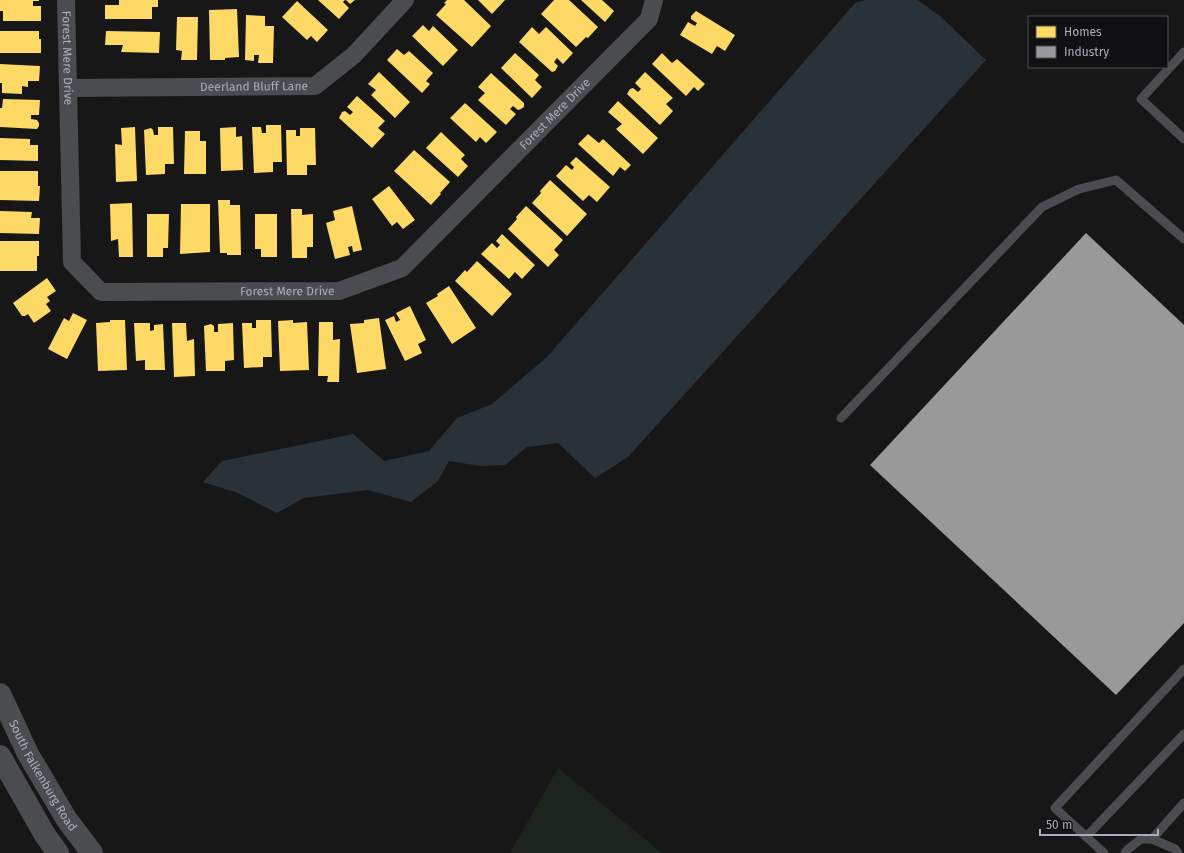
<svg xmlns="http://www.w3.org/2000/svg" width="1184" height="853" font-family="'Fira Sans',sans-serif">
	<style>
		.green { fill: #1d241e }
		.water { fill: #2a3239 }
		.homes { fill: #ffd966 }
		.industry { fill: #999 }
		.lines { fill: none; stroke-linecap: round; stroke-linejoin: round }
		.service { stroke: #4b4c50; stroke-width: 9 }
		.minor { stroke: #4b4c50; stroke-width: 18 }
		.tertiary { stroke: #4b4c50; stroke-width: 22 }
		.labels { text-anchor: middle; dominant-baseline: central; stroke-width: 4; stroke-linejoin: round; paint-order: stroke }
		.street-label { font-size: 12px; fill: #a8adb8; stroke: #111113 }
	</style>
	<rect width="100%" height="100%" fill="#171717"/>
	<!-- green -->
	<polygon class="green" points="558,768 662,853 510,853"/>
	<!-- water -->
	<polygon class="water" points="865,0 917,0 940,16 986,60 628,457 595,478 558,443 527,447 505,465 480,466 449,461 438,481 411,502 368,490 304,498 277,513 238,493 203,482 222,461 353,434 384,461 429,451 457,418 492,404 547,357 855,3"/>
	<!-- homes -->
	<g class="homes">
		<polygon points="0,0 39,0 39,1 33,1 33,6 41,6 41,21 3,21 3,11 0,11"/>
		<polygon points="119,0 158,0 158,7 152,7 152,19 105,19 105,5 119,5"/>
		<polygon points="318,0 345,0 343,2 349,8 339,19"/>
		<polygon points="346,0 355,0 350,4"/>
		<polygon points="447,0 464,0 491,26 472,47 436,15 446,4 444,3"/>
		<polygon points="478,0 505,0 492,14"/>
		<polygon points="554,0 569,0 598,27 588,38 586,37 576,47 541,14"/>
		<polygon points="581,0 602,0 614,11 605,22"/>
		<polygon points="297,1 328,30 317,42 311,36 307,40 282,17"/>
		<polygon points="237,9 239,57 225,58 225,60 210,60 209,10"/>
		<polygon points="696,11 735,35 725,51 717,46 712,54 680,35 688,22 695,26 697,23 691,19 691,16"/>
		<polygon points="246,15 265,16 265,26 274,26 273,63 258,63 259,55 254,55 254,61 245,60"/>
		<polygon points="177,17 198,17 197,60 181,60 182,51 176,50"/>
		<polygon points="423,25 429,31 433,26 458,50 443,66 412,36"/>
		<polygon points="532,27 539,34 546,27 573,53 563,64 557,58 554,62 558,66 555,71 552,72 519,42"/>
		<polygon points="0,31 39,31 39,39 41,39 41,53 0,53"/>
		<polygon points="106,31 160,32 159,53 121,52 123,45 105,45"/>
		<polygon points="397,49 404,55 409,51 433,73 426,81 430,84 422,93 387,60"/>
		<polygon points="515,53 539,75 535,80 542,87 532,98 501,68"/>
		<polygon points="662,53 672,63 677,59 705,84 698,91 694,87 686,96 652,64"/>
		<polygon points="0,64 40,66 39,81 28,81 28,87 22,86 22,94 2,93 2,83 0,83"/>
		<polygon points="379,72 410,102 395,118 371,95 376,90 368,84"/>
		<polygon points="645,72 673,98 666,104 673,111 660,125 627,94 630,89 633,88 638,92 641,89 635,83"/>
		<polygon points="491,73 524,103 524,107 521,109 518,110 513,106 510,109 516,114 506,125 478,100 485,93 478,87"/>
		<polygon points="357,96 385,121 378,128 385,134 372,148 339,118 342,112 345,111 350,115 353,112 347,107"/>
		<polygon points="3,99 40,100 39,115 31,115 31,119 37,120 39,123 39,126 37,129 0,127 0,108 2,108"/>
		<polygon points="618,101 658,138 643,154 616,129 622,124 608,112"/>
		<polygon points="465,103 497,132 486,143 480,137 476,142 450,118"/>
		<polygon points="266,125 281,125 282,162 273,162 273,172 254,173 252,127 261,127 262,133 266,133"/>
		<polygon points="135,127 137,181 116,182 115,144 122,145 121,128"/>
		<polygon points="158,127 173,127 174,164 165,164 165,174 146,175 144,130 151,128 153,130 154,135 158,135"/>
		<polygon points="236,127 236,137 242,136 243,170 221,171 220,128"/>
		<polygon points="300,128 315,128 316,165 307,165 307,175 287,175 286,130 296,130 296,136 300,136"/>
		<polygon points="185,131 200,131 200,141 206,141 206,174 184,174"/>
		<polygon points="441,132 465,155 461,159 468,166 458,177 426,148"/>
		<polygon points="588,134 599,143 603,139 631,165 625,171 620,167 613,176 578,144"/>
		<polygon points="0,138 30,139 30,145 38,145 38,161 0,160"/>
		<polygon points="414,150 450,182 440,193 441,194 431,205 394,171"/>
		<polygon points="576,157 610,187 597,202 589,195 583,201 556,176 566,165 572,170 574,167 570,163"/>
		<polygon points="0,171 38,171 38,186 40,186 39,201 0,200"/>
		<polygon points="550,180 587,214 567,236 532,203 541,193 540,191"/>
		<polygon points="389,186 415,220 403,229 397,222 392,226 372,199"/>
		<polygon points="218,200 230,200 230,205 240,205 241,255 227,255 227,253 220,253"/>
		<polygon points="132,203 133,257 119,257 118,239 111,241 110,204"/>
		<polygon points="181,204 210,204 210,252 180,254"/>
		<polygon points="352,206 362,250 353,252 352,246 348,247 350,255 335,259 326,223 335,220 333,211"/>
		<polygon points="526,206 563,240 554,250 559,255 548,267 508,229 517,219 516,217"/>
		<polygon points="291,209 302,209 302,215 313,214 313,247 307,247 307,258 292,258"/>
		<polygon points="0,211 32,212 31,218 40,218 39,234 0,233"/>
		<polygon points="147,214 169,214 168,248 163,248 163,257 147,257"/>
		<polygon points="255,214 277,214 277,257 261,257 261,249 255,249"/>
		<polygon points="502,234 535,265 522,279 515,272 509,279 481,254 492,243 497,248 500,245 496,241"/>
		<polygon points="0,241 39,241 39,256 37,256 37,271 0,271"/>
		<polygon points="477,261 512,294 492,316 455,281 465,270 467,272"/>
		<polygon points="47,278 56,291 47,297 50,301 46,304 51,311 34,323 28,314 25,316 22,316 13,303"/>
		<polygon points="449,286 476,328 452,344 426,303 438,296 437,294"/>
		<polygon points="410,306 426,340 418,344 422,353 405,361 385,320 394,316 396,322 400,320 396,313"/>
		<polygon points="73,313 87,320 67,359 48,349 64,318 69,321"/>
		<polygon points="379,318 386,369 357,373 350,324 364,323 364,320"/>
		<polygon points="110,320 125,320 127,370 98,371 96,323 110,322"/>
		<polygon points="256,320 271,320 272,357 263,357 263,367 244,368 242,323 252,323 252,328 256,328"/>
		<polygon points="293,320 293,323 307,322 309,370 280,371 278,321"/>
		<polygon points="319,322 333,322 333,340 340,339 339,382 327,382 328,376 318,376"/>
		<polygon points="134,323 150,323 150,331 154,330 154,325 163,324 165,370 145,370 145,360 136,361"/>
		<polygon points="172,323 186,323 187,341 194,339 195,376 174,377"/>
		<polygon points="233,323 234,360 225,361 225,371 206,371 204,326 211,324 214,326 214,332 218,332 218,324"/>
	</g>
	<!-- industry -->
	<polygon class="industry" points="1086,233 1184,325 1184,623 1116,695 870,465"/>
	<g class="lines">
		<!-- service -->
		<g class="service">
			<polyline points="1184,52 1141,99 1184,139"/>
			<polyline points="841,418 1042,207 1079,189 1116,180 1184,239"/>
			<polyline points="1086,837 1184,734"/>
			<polyline points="1152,839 1184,803"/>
			<polyline points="1104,853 1055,808 1184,669"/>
			<polyline points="1125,853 1127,850 1141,839 1152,839 1175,849 1178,853"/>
		</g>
		<!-- minor -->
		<g class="minor">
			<path id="s1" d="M66 0 72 262 101 292 339 291 402 268 649 19 654 0"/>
			<path id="s2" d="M68 88 315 86 354 55 405 0"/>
		</g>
		<!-- tertiary -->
		<g class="tertiary">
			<path id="s3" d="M0 694 28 754 67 820 92 853"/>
			<polyline points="0,756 45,835 58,853"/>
		</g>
	</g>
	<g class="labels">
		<!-- street labels -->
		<g class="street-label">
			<text stroke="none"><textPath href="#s1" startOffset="58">Forest Mere Drive</textPath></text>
			<text stroke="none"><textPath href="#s2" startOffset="186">Deerland Bluff Lane</textPath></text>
			<text stroke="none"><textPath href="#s1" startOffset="826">Forest Mere Drive</textPath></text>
			<text stroke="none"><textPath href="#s1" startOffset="490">Forest Mere Drive</textPath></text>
			<text stroke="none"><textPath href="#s3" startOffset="92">South Falkenburg Road</textPath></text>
		</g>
	</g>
	<!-- legend -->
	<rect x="1028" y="16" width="140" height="52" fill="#111113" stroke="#4d4f55"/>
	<rect x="1036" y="26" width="20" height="12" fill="#ffd966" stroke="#4d4f55"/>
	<text x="1064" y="36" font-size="12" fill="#a8adb8">Homes</text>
	<rect x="1036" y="46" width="20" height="12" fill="#999999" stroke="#4d4f55"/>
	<text x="1064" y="56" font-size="12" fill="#a8adb8">Industry</text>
	<!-- scale -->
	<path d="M1040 829v6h118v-6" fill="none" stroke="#a8adb8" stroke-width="2"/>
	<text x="1046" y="829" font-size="12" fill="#a8adb8" stroke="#111113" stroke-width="3" paint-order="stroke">50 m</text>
</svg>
